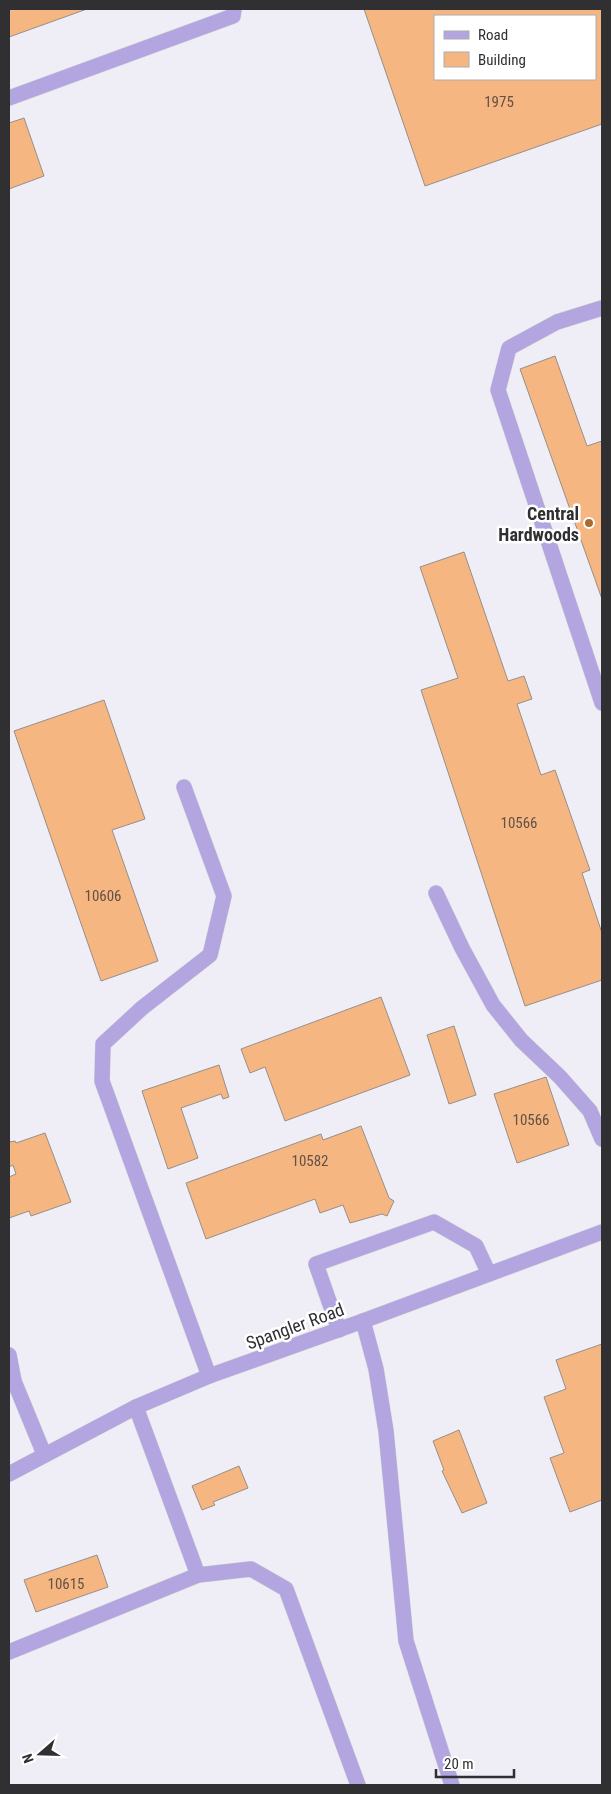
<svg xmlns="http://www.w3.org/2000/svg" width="611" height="1794" font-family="'Roboto Condensed',sans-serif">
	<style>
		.building { fill: #f6b681; stroke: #968f89; fill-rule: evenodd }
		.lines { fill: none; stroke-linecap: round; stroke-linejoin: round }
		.minor-casing { stroke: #cdccd4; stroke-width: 16 }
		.minor { stroke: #b2a5e0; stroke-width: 15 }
		.poi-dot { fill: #a96b31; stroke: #fff; stroke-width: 2 }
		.labels { text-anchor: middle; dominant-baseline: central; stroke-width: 5; stroke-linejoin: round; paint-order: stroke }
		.number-label { font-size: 15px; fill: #625246 }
		.poi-label { font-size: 18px; font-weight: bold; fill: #303033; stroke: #fff; text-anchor: end }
		.street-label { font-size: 18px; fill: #303033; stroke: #fff }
	</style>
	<rect width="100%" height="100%" fill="#efeef7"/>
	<!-- building -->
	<g class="building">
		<polygon points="9,9 87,9 9,37"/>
		<path d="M364 9H602V124L425 186ZM435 16H595V79H435Z"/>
		<polygon points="24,118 44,176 9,189 9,123"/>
		<polygon points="555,356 587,446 602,441 602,599 520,369"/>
		<polygon points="464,552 508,681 524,676 532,699 517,704 541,775 555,770 590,870 582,873 602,933 602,980 525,1006 421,690 458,678 420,567"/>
		<polygon points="104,700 145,819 112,830 158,961 101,981 14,731"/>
		<polygon points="381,997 410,1075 285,1121 265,1067 250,1073 241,1049"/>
		<polygon points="454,1026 476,1095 449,1104 427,1035"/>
		<polygon points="219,1065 229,1097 223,1099 221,1094 181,1108 198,1158 168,1169 142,1091"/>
		<polygon points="546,1077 569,1145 517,1163 494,1094"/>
		<polygon points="361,1126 389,1198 394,1201 387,1216 382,1214 350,1223 343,1205 320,1213 315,1199 206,1239 186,1183 321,1134 323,1140"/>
		<polygon points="45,1133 71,1202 31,1216 29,1211 9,1218 9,1177 16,1174 13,1165 9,1167 9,1142 15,1141 16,1143"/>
		<polygon points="602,1344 602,1500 570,1512 550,1458 564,1453 544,1397 566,1389 556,1360"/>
		<polygon points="459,1430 487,1503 462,1513 442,1471 444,1470 433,1441"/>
		<polygon points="239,1466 248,1488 213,1502 215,1505 202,1510 192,1486"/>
		<polygon points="97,1555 108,1587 36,1612 24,1580"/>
	</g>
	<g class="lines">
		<!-- minor casing -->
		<g class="minor-casing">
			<g id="minor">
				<polyline points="9,98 233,16 234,9"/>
				<polyline points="602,308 557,322 509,348 498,390 602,703"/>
				<polyline points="184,787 224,896 210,955 142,1008 103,1044 102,1081 209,1376"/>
				<polyline points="436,893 462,948 493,1005 521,1040 560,1077 590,1111 602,1139"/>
				<polyline points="363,1321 376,1369 386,1431 406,1641 452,1785"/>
				<polyline points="339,1330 316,1264 434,1222 476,1246 489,1274"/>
				<polyline points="9,1355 14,1381 44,1454"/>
				<polyline points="136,1407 198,1575"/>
				<polyline points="9,1474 136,1407 209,1376 363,1321 602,1232"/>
				<polyline points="9,1652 198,1575 251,1569 286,1589 358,1785"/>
			</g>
		</g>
		<!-- minor -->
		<use href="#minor" class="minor"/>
	</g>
	<!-- markers -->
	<circle class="poi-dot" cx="589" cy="523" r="5"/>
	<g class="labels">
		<!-- number labels -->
		<g class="number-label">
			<text x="499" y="102">1975</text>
			<text x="519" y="823">10566</text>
			<text x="103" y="896">10606</text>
			<text x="531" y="1120">10566</text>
			<text x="310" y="1161">10582</text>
			<text x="66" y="1584">10615</text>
		</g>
		<!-- poi labels -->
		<g class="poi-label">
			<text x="579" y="513">Central<tspan x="579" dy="21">Hardwoods</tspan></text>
		</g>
		<!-- street labels -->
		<g class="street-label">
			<text transform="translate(295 1326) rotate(-20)">Spangler Road</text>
		</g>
	</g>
	<!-- border -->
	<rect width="611" height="1794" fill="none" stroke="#303033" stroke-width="20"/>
	<!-- legend -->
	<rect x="434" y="15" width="162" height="65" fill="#ffffff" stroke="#acacad"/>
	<rect x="444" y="31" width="25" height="8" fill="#b2a5e0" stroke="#acacad"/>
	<text x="478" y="40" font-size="15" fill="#303033">Road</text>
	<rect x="444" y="52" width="25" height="15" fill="#f6b681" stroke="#acacad"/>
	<text x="478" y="65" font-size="15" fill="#303033">Building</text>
	<!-- north arrow -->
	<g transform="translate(40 1754) rotate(250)" stroke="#ffffff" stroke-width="4" paint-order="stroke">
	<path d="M0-4L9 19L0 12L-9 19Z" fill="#303033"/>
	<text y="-8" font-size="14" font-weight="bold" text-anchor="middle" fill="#303033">N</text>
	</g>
	<!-- scale -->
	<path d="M436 1769v8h78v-8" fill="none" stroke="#303033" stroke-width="2.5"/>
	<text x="444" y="1769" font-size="15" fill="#303033" stroke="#ffffff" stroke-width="4" paint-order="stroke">20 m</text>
</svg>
